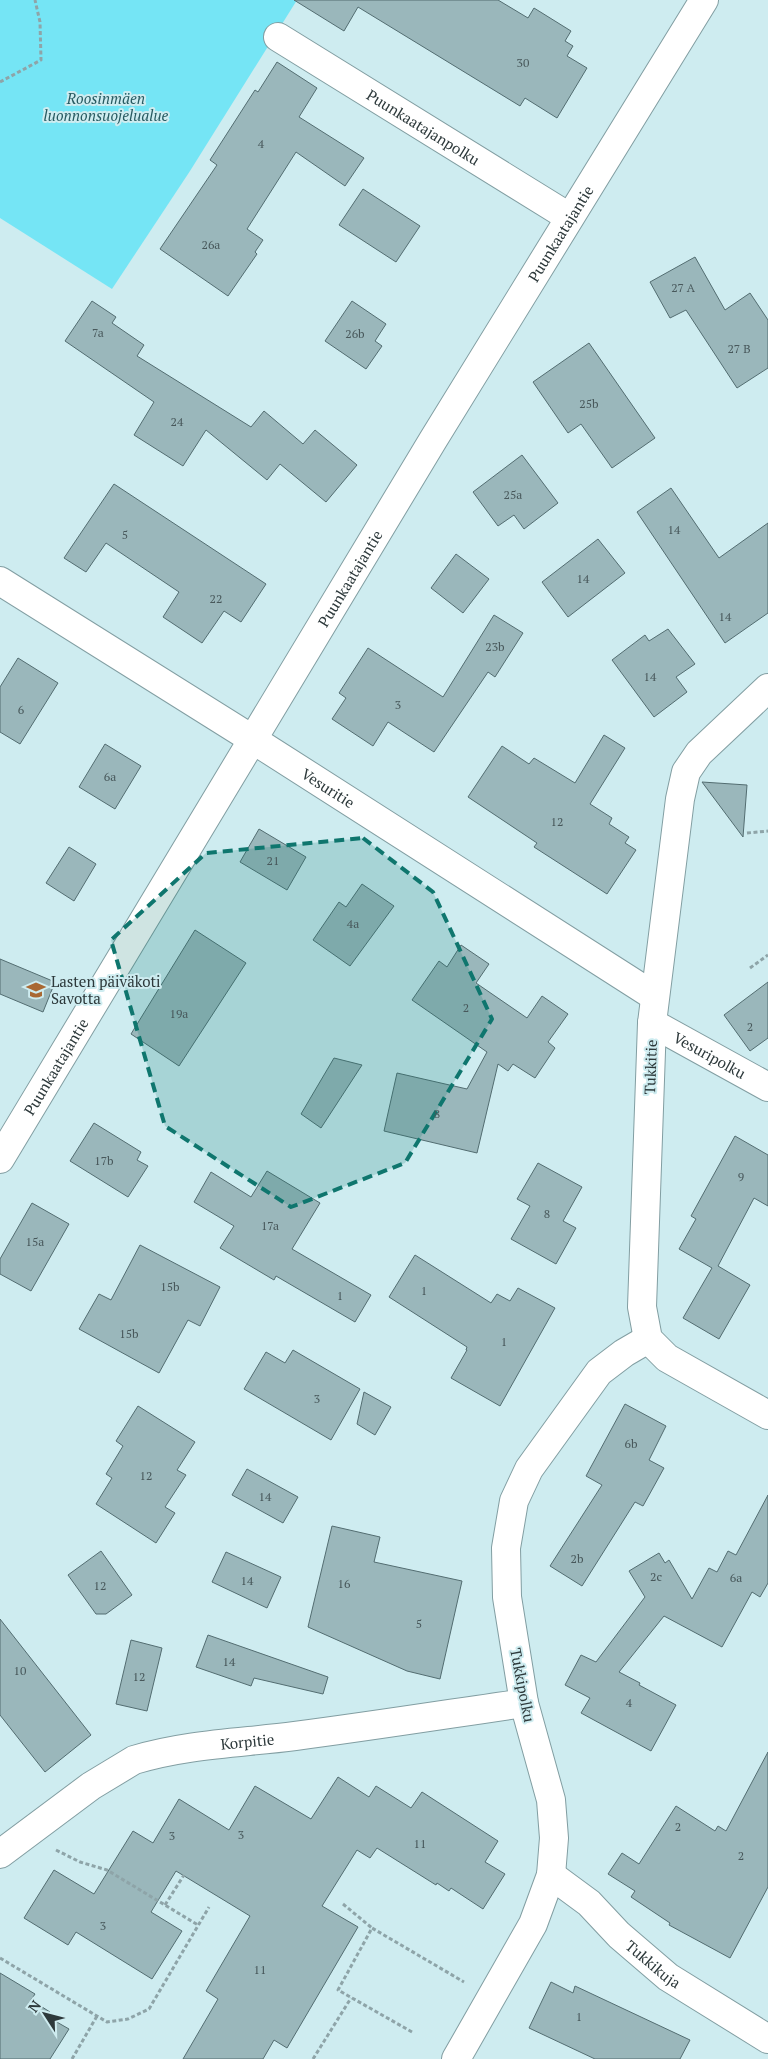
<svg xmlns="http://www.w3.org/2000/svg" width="768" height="2059" font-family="'PT Serif',serif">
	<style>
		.green { fill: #75e5f5 }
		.building { fill: #9ab7bb; stroke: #536d71 }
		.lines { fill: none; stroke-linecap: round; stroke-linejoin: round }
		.minor-casing { stroke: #829ea2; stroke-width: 30 }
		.path { stroke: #8ea4a8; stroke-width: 3; stroke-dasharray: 4 2.5; stroke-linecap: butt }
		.minor { stroke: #fff; stroke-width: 28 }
		.marked { fill: #0f766e; fill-opacity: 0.2; stroke: #0f766e; stroke-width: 4; stroke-dasharray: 10 6; stroke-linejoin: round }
		.labels { text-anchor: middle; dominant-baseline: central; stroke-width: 4; stroke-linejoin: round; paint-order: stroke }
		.number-label { font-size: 12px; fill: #48585b }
		.park-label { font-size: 15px; font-style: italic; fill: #275a61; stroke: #ceecf0 }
		.street-label { font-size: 15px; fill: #2d393b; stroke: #ceecf0 }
		.poi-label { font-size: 15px; fill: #2d393b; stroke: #ceecf0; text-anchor: start }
	</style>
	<rect width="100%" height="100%" fill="#ceecf0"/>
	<!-- green -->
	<polygon class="green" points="0,0 297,0 190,171 112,289 0,218"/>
	<!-- building -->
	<g class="building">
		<polygon points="294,0 498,0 528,18 534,8 571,31 565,41 573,46 567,56 587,68 557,118 525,98 520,106 358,7 344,31"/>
		<polygon points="277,62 317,88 299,117 364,158 345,186 296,152 247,229 263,240 255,252 257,254 228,296 160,249 217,165 210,160 255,90 258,92"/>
		<polygon points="363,189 420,226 396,262 339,225"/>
		<polygon points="695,257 725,310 750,293 768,320 768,368 737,388 686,310 670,318 650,282"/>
		<polygon points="92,301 116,317 112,323 144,345 137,356 251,427 264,411 303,444 315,430 357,465 326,502 280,464 267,480 206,430 183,466 134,435 154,402 65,341"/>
		<polygon points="352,301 386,324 375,341 382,346 366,369 325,341"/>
		<polygon points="589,343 655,438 612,468 581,424 568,433 533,382"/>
		<polygon points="522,455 558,503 524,529 514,515 498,526 473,492"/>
		<polygon points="114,484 266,584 241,622 224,611 202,643 163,617 179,592 106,543 86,572 64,558"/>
		<polygon points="671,488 719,558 768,523 768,613 725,643 637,512"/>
		<polygon points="598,539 625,573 568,617 542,582"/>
		<polygon points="456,554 489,579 463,613 431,588"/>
		<polygon points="494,615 523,633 495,677 488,672 434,752 388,722 373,746 332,719 346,698 339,693 368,648 443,697"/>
		<polygon points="668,629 695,664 676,677 687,692 654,717 612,660 645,635 649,641"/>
		<polygon points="18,658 58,683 20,744 0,732 0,687"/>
		<polygon points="604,735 625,748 590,804 612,818 609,824 629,837 625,843 636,850 607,894 534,847 537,843 468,797 502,746 529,764 534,758 575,783"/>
		<polygon points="105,744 141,766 115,809 79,787"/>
		<polygon points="702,782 747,785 743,837"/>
		<polygon points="259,829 306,857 287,890 240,862"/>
		<polygon points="69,847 96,864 74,901 46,883"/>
		<polygon points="362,884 394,906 350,966 313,940 339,902 346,907"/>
		<polygon points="195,930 246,963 179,1066 131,1034"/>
		<polygon points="461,945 489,964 476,983 527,1018 542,996 568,1014 548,1042 555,1048 535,1078 513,1064 508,1071 498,1064 477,1153 384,1131 397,1073 467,1089 487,1052 412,1000 439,961 447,967"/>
		<polygon points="0,959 55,982 43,1012 0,994"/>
		<polygon points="768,982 768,1038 750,1051 724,1015"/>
		<polygon points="334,1058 362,1065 321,1128 301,1114"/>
		<polygon points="94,1123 141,1152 137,1160 148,1166 128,1197 70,1161"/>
		<polygon points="735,1136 768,1155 768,1206 754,1198 718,1266 750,1285 719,1339 683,1318 712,1268 679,1249 696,1219 691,1216"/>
		<polygon points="538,1163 582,1187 563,1221 576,1228 556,1264 511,1239 530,1206 517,1199"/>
		<polygon points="267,1171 320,1203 292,1249 371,1295 355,1322 276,1276 274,1280 220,1248 234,1226 194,1202 211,1172 251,1197"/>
		<polygon points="32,1203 69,1224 31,1291 0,1274 0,1259"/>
		<polygon points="140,1245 220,1287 200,1326 188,1320 159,1373 79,1329 99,1294 111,1300"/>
		<polygon points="415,1255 491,1303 497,1294 510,1301 518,1288 555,1308 500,1406 451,1378 467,1350 466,1350 467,1347 389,1297"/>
		<polygon points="293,1350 360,1389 331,1440 244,1389 266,1352 285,1363"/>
		<polygon points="364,1392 391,1407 375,1435 357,1424"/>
		<polygon points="625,1404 666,1426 649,1460 664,1468 643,1506 635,1502 582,1586 550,1566 602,1485 586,1476"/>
		<polygon points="138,1406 195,1442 177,1470 186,1475 165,1507 175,1513 156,1543 96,1504 112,1478 106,1474 123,1446 116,1441"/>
		<polygon points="247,1469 298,1497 283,1523 232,1495"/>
		<polygon points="768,1495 768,1583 760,1597 752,1592 722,1647 664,1616 619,1672 640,1683 639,1685 676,1705 651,1751 581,1713 590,1698 565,1685 581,1655 596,1662 645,1597 629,1571 659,1553 665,1563 669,1560 692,1599 709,1568 717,1572 728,1551 736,1555"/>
		<polygon points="332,1526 380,1537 374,1562 462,1581 440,1679 407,1671 308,1627"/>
		<polygon points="101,1551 132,1595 106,1614 96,1614 68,1575"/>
		<polygon points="226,1552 281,1577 267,1608 212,1582"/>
		<polygon points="0,1619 91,1735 45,1772 0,1715"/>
		<polygon points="208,1635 328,1677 323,1694 254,1678 251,1686 196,1667"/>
		<polygon points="131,1640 162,1648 147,1711 116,1704"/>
		<polygon points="768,1752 768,1887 730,1958 669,1925 670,1923 631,1897 635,1891 608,1874 622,1853 639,1864 676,1806 715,1831 718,1826 726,1831"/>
		<polygon points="338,1777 369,1797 376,1786 411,1808 422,1792 498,1841 485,1862 505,1874 483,1909 451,1888 449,1891 437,1883 436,1885 377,1848 370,1858 357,1850 322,1906 358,1927 287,2048 274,2040 263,2059 183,2059 218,1999 206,1991 250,1916 176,1871 151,1912 182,1931 152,1979 76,1932 68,1945 24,1918 54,1870 94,1894 133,1831 153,1843 179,1799 229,1830 255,1786 311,1819"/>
		<polygon points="0,1973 35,1994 31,2000 50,2012 48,2017 69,2029 50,2059 0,2059"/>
		<polygon points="551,1982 573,1993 575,1986 690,2040 680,2059 595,2059 529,2028"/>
	</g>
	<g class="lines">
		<!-- minor casing -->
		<g class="minor-casing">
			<g id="minor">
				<path id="s1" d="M278 37 569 217"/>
				<path id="s2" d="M0 581 252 739 654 996"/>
				<polyline points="768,688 699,753 686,772 680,799 652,1023 642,1307 648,1339 667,1358 768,1415"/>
				<path id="s3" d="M652 1023 768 1087"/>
				<path id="s4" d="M0 1159 433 440 704 0"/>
				<path id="s5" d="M0 1854 91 1786 134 1760C187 1744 241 1743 295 1736 372 1726 448 1714 524 1703"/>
				<path id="s6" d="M551 1875 589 1903 619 1935 668 1977 768 2039"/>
				<polyline points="456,2059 533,1924 551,1875 554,1838 551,1800 524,1703 507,1597 506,1548 514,1501 529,1469 599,1372 624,1353 648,1339"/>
			</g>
		</g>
		<!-- path -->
		<g class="path">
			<polyline points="0,82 41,60 40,22 35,0"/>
			<polyline points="747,833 768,831"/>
			<polyline points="750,968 768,955"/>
			<polyline points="56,1850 80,1862 107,1870 198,1925"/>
			<polyline points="343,1904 372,1928"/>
			<polyline points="165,1905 184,1875"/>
			<polyline points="0,1958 107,2022 128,2019 149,2009 209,1907"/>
			<polyline points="412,2032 338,1990 372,1928 464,1982"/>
			<polyline points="72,2059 97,2016"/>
			<polyline points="313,2059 351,1998"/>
		</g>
		<!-- minor -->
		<use href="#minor" class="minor"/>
	</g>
	<!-- marked area -->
	<path class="marked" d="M363 838 433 892 492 1019 405 1163 291 1207 165 1126 111 940 206 853Z"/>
	<!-- icons -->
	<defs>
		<g id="school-bare" transform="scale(1.5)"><path d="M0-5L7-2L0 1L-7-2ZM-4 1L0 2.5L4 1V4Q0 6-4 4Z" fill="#a96833" stroke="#ceecf0" stroke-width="2.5" paint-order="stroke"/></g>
	</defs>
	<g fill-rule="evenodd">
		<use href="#school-bare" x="36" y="990"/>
	</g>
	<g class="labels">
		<!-- number labels -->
		<g class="number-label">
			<text x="523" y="62">30</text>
			<text x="261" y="143">4</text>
			<text x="211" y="244">26a</text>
			<text x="683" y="287">27 A</text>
			<text x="98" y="332">7a</text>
			<text x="355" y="333">26b</text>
			<text x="739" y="348">27 B</text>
			<text x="589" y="403">25b</text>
			<text x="177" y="421">24</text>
			<text x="513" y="494">25a</text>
			<text x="674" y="529">14</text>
			<text x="125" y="534">5</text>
			<text x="583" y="578">14</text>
			<text x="216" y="598">22</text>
			<text x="725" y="616">14</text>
			<text x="495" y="646">23b</text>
			<text x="650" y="676">14</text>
			<text x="398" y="704">3</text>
			<text x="21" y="709">6</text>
			<text x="110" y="776">6a</text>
			<text x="557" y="821">12</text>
			<text x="273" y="860">21</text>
			<text x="353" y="923">4a</text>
			<text x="466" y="1007">2</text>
			<text x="179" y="1013">19a</text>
			<text x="750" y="1026">2</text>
			<text x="437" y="1113">8</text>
			<text x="104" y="1160">17b</text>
			<text x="741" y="1176">9</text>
			<text x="547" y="1213">8</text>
			<text x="270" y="1225">17a</text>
			<text x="35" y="1241">15a</text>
			<text x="170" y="1286">15b</text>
			<text x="424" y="1290">1</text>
			<text x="340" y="1295">1</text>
			<text x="129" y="1333">15b</text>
			<text x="504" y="1341">1</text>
			<text x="317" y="1398">3</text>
			<text x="631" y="1443">6b</text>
			<text x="146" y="1475">12</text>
			<text x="265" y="1496">14</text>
			<text x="577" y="1558">2b</text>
			<text x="656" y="1576">2c</text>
			<text x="736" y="1577">6a</text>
			<text x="247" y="1580">14</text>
			<text x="344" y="1583">16</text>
			<text x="100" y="1585">12</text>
			<text x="419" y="1623">5</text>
			<text x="229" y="1661">14</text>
			<text x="20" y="1670">10</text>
			<text x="139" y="1676">12</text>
			<text x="629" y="1702">4</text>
			<text x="678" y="1826">2</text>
			<text x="241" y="1834">3</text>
			<text x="172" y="1835">3</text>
			<text x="420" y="1843">11</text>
			<text x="741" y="1855">2</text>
			<text x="103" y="1925">3</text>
			<text x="260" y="1969">11</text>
			<text x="579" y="2016">1</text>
		</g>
		<!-- park labels -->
		<g class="park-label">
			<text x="106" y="98">Roosinmäen<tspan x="106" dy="17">luonnonsuojelualue</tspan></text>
		</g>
		<!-- street labels -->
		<g class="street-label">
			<text stroke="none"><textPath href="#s1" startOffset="171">Puunkaatajanpolku</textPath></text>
			<text stroke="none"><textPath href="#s4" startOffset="1082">Puunkaatajantie</textPath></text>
			<text stroke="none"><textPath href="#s4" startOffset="678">Puunkaatajantie</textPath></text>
			<text stroke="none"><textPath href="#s2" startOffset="388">Vesuritie</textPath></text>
			<text stroke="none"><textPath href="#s3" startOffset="66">Vesuripolku</textPath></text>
			<text stroke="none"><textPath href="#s4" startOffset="108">Puunkaatajantie</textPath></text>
			<text transform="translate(650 1067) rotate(-88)">Tukkitie</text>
			<text transform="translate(523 1685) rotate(79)">Tukkipolku</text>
			<text stroke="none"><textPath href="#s5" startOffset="279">Korpitie</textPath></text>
			<text stroke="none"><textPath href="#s6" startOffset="136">Tukkikuja</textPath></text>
		</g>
		<!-- poi labels -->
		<g class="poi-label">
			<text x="51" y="981">Lasten päiväkoti<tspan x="51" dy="17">Savotta</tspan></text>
		</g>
	</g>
	<!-- north arrow -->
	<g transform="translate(45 2014) rotate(306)" stroke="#ceecf0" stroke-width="4" paint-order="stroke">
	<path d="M0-4L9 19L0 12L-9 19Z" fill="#2d393b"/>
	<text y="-8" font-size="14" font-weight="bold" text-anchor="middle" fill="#2d393b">N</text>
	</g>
</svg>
